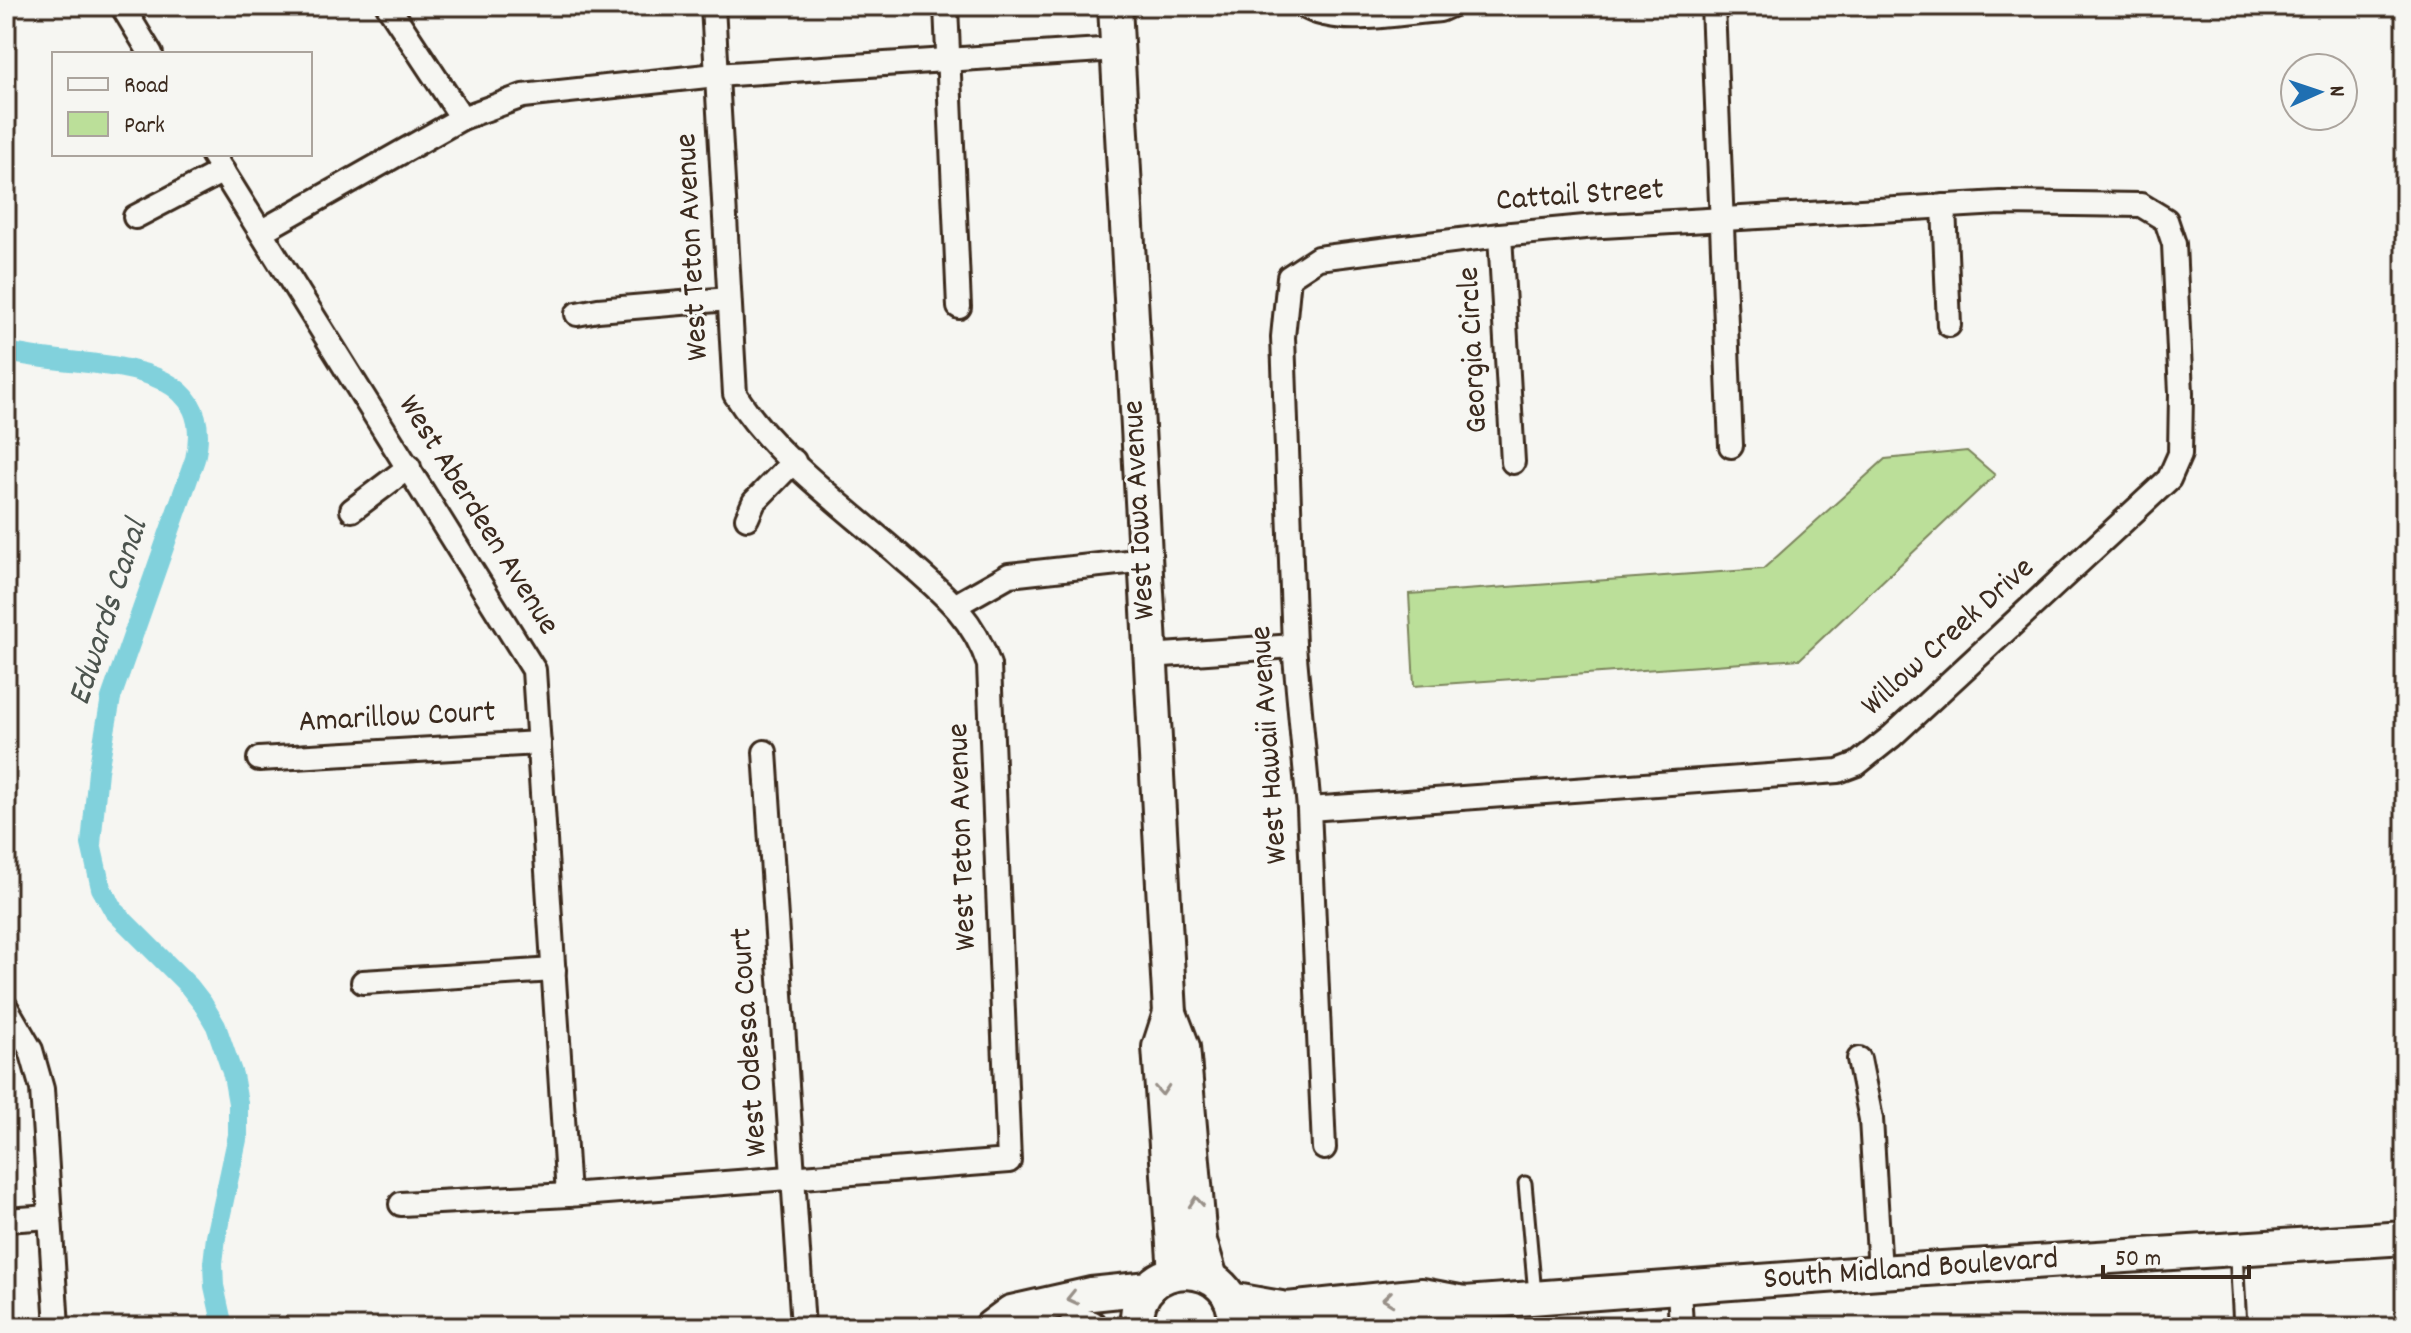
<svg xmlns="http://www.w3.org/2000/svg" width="2411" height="1333" font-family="Dekko,sans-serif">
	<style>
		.green { fill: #bbdf99; stroke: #7b845c; stroke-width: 2 }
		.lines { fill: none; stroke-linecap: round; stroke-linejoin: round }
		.canal { stroke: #81d1dc; stroke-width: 20 }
		.lane-casing { stroke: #3b2a1e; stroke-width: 17 }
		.street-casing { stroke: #3b2a1e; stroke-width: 28 }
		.secondary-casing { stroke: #3b2a1e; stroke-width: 38 }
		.lane { stroke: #f6f6f2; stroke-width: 11 }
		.street { stroke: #f6f6f2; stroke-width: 22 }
		.secondary { stroke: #f6f6f2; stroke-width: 32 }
		.oneway { stroke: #989088 }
		.labels { text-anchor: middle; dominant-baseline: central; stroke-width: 6; stroke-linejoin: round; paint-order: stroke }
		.street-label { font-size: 32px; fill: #3b2a1e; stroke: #f6f6f2 }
		.water-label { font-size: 34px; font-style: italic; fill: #4c544e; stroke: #f6f6f2 }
	</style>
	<rect width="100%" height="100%" fill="#f6f6f2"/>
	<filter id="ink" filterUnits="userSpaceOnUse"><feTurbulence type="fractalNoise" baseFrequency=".0125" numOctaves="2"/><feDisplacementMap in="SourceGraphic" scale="16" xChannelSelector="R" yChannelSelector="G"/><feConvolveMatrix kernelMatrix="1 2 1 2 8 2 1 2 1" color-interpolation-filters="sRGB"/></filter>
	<g filter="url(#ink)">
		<!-- green -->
		<polygon class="green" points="1967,451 1995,475 1800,659 1414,686 1409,594 1763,569 1885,459"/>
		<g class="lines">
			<!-- canal -->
			<path class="canal" d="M6 351C70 371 221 347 195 459L111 698 98 771 91 844 101 888 114 911 189 986 203 1004 216 1026 233 1075 238 1103V1135L216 1237 213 1263 214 1286 223 1327"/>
			<!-- lane casing -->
			<g class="lane-casing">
				<g id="lane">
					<polyline points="1525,1183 1535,1294"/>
					<polyline points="2236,1253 2240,1327"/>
				</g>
			</g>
			<!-- street casing -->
			<g class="street-casing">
				<g id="street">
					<polyline points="122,6 151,54"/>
					<polyline points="388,6 462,118"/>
					<polyline points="946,6 959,307"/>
					<path d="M1304 6C1338 27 1400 13 1440 10L1449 6"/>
					<polyline points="1713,6 1731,446"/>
					<polyline points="212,154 534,670 568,1195"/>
					<polyline points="1944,206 1949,325"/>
					<polyline points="135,217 223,171"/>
					<polyline points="262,231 462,118 523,96 716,75 1117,49"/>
					<polyline points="1500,235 1513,462"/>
					<polyline points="577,314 598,310 729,299"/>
					<polyline points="352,510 409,467"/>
					<polyline points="747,518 754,502 794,461"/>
					<polyline points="956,605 1009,575 1145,560"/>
					<polyline points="1149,656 1294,646"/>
					<polyline points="765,752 803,1327"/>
					<polyline points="259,759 539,743"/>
					<polyline points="1309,809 1838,771 1857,764 1892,736 2169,479 2180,454 2181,393 2174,244 2166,220 2141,205 2000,203 1585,227 1500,235 1318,258 1289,277 1283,337 1294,646 1309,809 1324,1148"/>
					<polyline points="363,982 554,970"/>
					<polyline points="6,1007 31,1050 42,1089 57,1327"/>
					<polyline points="1859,1059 1871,1119 1880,1272"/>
					<path d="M401 1204 568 1195 1009 1161 989 665C972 613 936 588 897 553 843 506 772 454 735 394L713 6"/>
					<polyline points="6,1220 50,1217"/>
					<polyline points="1679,1288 1681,1327"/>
				</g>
			</g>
			<!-- secondary casing -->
			<g class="secondary-casing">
				<g id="secondary">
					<polyline points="1115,6 1170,1013 1183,1047 1200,1241 1211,1278"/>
					<polyline points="1170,1013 1159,1047 1175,1273"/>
					<polyline points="1230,1299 1287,1309 1422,1295 1465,1303 1880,1272 2405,1238"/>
					<polyline points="991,1327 1011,1312 1091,1294 1149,1288"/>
					<polyline points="1075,1327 1090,1327"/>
					<path d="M1137 1327C1132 1252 1242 1256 1234 1327"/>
					<polyline points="1366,1327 1425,1317 1462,1304"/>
				</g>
			</g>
			<!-- lane -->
			<use href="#lane" class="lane"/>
			<!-- street -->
			<use href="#street" class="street"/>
			<!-- secondary -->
			<use href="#secondary" class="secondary"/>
		</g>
		<!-- one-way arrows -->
		<defs><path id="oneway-chevron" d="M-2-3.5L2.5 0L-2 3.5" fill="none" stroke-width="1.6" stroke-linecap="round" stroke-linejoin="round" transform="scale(2)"/></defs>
		<g class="oneway">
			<use href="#oneway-chevron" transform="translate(1162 1090) rotate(86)"/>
			<use href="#oneway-chevron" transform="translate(1196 1202) rotate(-95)"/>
			<use href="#oneway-chevron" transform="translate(1072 1298) rotate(167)"/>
			<use href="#oneway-chevron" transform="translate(1388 1299) rotate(174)"/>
		</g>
	</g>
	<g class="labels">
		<!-- street labels -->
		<g class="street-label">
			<text transform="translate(1580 197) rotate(-4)">Cattail Street</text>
			<text transform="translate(694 247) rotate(-93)">West Teton Avenue</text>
			<text transform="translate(1475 350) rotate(-93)">Georgia Circle</text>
			<text transform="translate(1141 510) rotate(-93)">West Iowa Avenue</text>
			<text transform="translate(477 516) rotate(58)">West Aberdeen Avenue</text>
			<text transform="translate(1949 638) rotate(-42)">Willow Creek Drive</text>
			<text transform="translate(397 719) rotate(-3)">Amarillow Court</text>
			<text transform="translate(1271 745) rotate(-94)">West Hawaii Avenue</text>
			<text transform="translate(964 837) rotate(-92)">West Teton Avenue</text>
			<text transform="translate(751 1042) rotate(-94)">West Odessa Court</text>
			<text transform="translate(1911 1271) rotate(-4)">South Midland Boulevard</text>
		</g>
		<!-- water labels -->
		<g class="water-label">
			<text transform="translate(110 613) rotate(-72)">Edwards Canal</text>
		</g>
	</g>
	<!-- margin -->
	<rect width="2411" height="1333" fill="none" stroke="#f6f6f2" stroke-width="32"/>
	<rect x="16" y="16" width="2379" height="1301" fill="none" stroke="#3b2a1e" stroke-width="3" filter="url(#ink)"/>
	<!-- legend -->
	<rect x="52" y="52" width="260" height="104" fill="#f6f6f2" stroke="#aba49d" stroke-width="2"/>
	<rect x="68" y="78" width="40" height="12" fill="#f6f6f2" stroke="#aba49d" stroke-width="2"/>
	<text x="124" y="92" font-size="24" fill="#3b2a1e">Road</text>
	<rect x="68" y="112" width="40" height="24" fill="#bbdf99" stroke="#aba49d" stroke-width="2"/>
	<text x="124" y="132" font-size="24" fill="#3b2a1e">Park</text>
	<!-- north arrow -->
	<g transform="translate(2319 92) rotate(87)"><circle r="38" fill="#f6f6f2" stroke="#aba49d" stroke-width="2"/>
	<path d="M0-6L14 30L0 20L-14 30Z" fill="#1f6fb2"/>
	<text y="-12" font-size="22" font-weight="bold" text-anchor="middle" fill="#3b2a1e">N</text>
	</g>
	<!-- scale -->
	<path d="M2103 1265v12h146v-12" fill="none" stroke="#3b2a1e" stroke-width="4"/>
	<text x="2115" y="1265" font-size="24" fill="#3b2a1e" stroke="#f6f6f2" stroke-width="6" paint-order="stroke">50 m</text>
</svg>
